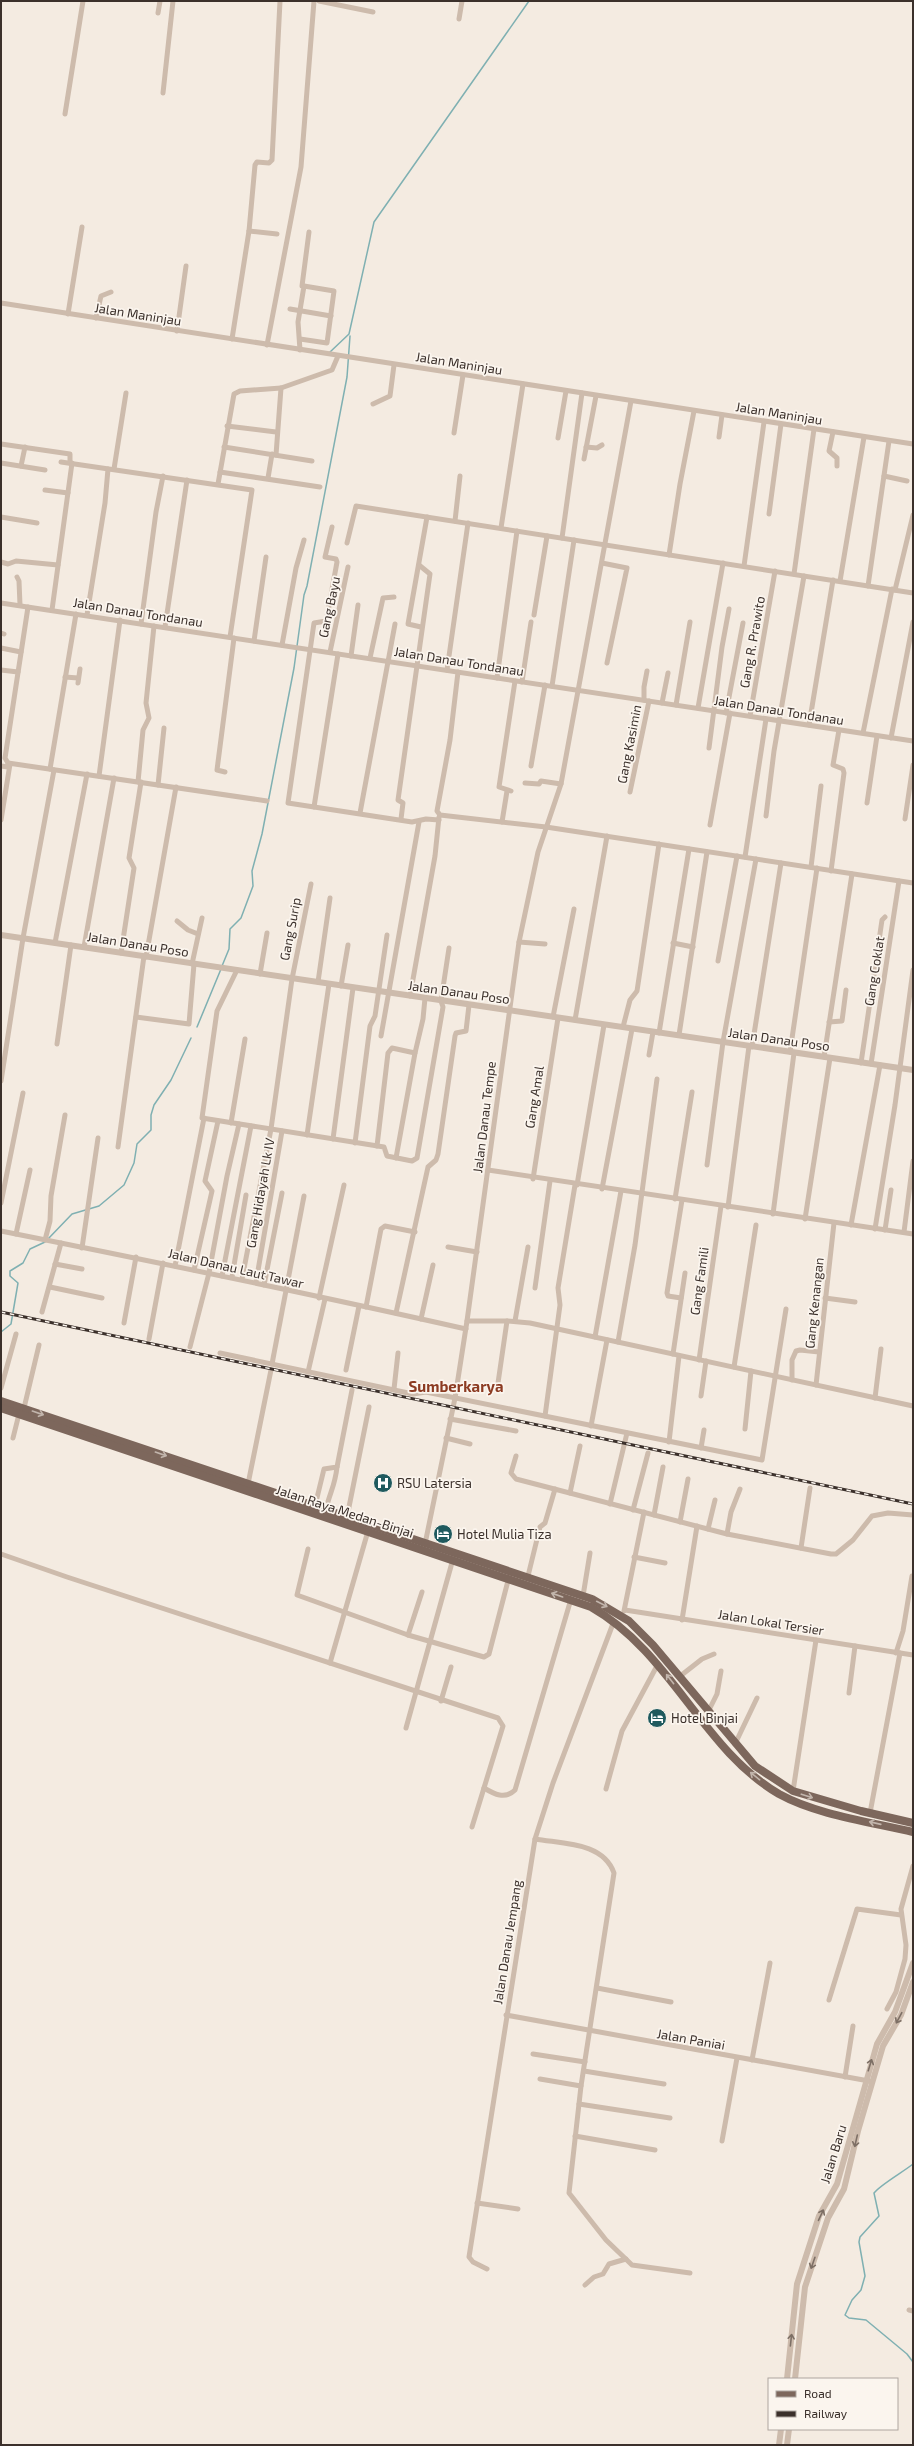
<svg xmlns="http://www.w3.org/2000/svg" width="914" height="2446" font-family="'Exo 2',sans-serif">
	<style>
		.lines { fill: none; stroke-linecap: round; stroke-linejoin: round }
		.stream { stroke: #7fb0b2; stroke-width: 1.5 }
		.minor { stroke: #cdbbac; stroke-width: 5 }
		.tertiary { stroke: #cdbbac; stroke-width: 6 }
		.primary { stroke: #7d675c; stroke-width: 8 }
		.rail-casing { stroke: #3b302b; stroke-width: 3 }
		.rail { stroke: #fbf5ee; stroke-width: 1.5; stroke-dasharray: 4.5; stroke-linecap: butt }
		.oneway { stroke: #c2b5ac }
		.oneway2 { stroke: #7d6f65 }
		.labels { text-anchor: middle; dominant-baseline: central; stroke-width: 3.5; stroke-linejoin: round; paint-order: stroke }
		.street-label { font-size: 13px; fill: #3b302b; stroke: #fbf5ee }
		.poi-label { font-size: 13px; fill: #3b302b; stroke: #fbf5ee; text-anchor: start }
		.quarter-label { font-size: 15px; font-weight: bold; fill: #8c3b22; stroke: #fbf5ee }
	</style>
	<rect width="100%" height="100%" fill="#f4ebe1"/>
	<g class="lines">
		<!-- stream -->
		<g class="stream">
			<polyline points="330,352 349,334 374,222 529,1"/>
			<polyline points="222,966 229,949 230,929 241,918 253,886 252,871 262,834 294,668 304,595 307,586 347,377 350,336"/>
			<polyline points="197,1027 221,969"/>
			<polyline points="48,1239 72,1214 99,1206 124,1185 134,1163 137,1144 151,1130 151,1115 154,1105 171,1080 191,1038"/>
			<polyline points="1,1332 11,1324 18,1283 10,1276 10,1271 23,1263 30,1249 45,1242"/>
			<path d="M913 2164C903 2172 880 2185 874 2193L879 2216 860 2237 859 2242 865 2276 861 2290 852 2300 845 2315 849 2318 866 2320 907 2354 913 2362"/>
		</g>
		<!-- minor -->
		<g class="minor">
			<polyline points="319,1 373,12"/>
			<polyline points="158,13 160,1"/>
			<polyline points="459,19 462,1"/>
			<polyline points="163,93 173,1"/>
			<polyline points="65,114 83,1"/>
			<polyline points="249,231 277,234"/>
			<polyline points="1,303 913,444"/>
			<polyline points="290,309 331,316"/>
			<polyline points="68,314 82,227"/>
			<polyline points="96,318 101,296 111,292"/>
			<polyline points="177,331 186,266"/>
			<polyline points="232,339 249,231 255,165 257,162 269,163 272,160 280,1"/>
			<polyline points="300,339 327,343 334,291 304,286"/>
			<polyline points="267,345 301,167 314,1"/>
			<polyline points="300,350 298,322 304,286 302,286 309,232"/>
			<polyline points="373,404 390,396 394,365"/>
			<polyline points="227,426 276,432"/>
			<polyline points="833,432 829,451 837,458 837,466"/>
			<polyline points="454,433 463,375"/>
			<polyline points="719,437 722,415"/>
			<polyline points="558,438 566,391"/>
			<polyline points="1,444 70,454 70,463"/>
			<polyline points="224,447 312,461"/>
			<polyline points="586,447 597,448 602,445"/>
			<polyline points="276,455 281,388"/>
			<polyline points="584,459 596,396"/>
			<polyline points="61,462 252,490 230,637"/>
			<polyline points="1,463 45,470"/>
			<polyline points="21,466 25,447"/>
			<polyline points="114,469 126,393"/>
			<polyline points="220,472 320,487"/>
			<polyline points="884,476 907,481"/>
			<polyline points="268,478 272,454"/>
			<polyline points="218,484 234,394 240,391 281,388 332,370 338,356"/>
			<polyline points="45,490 68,493"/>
			<polyline points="769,514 781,424"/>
			<polyline points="1,517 37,523"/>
			<polyline points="455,521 460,476"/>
			<polyline points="332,527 325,557 336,559 337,562 327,617 326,621 314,623 288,803 412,822 426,819 439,820"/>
			<polyline points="501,528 523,384"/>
			<polyline points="562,538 582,393"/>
			<polyline points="347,543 356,506 913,593"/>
			<polyline points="669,555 680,484 694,411"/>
			<polyline points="1,562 8,564 16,561 58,565"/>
			<polyline points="602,563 627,568 607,663"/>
			<polyline points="744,566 764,422"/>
			<polyline points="794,574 814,429"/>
			<polyline points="17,577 19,581 20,605"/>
			<polyline points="840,581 864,437"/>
			<polyline points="868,586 889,441"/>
			<polyline points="895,590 913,515"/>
			<polyline points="1,603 913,741"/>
			<polyline points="52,610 72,463"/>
			<polyline points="87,615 105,503 108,469"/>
			<polyline points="534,615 547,536"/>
			<polyline points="141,624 156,512 163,476"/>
			<polyline points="165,627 187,480"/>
			<polyline points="421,627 408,624 427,517"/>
			<polyline points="1,633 4,634"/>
			<polyline points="254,641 266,557"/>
			<polyline points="282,645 296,568 304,540"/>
			<polyline points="1,648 21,652"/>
			<polyline points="330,652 348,567"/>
			<polyline points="351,656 358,605"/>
			<polyline points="370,658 383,598 394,597"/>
			<polyline points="1,670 18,672"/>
			<polyline points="447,670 468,523"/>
			<polyline points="458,672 450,740 437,811 440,815 546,827 913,883"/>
			<polyline points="65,677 78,678"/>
			<polyline points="497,678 517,531"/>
			<polyline points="522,682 531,622"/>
			<polyline points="78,683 80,669"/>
			<polyline points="552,686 574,540"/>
			<polyline points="644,700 644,687 647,671"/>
			<polyline points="662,703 668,673"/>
			<polyline points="676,705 690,622"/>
			<polyline points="698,708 723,563"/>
			<polyline points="726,713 743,623"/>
			<polyline points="750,716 775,571"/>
			<polyline points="809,725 833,580"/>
			<polyline points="863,733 892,589"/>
			<polyline points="891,738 913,622"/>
			<polyline points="709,748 722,647 729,609"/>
			<polyline points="8,763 5,758 28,607"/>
			<polyline points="1,766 8,767 8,763 267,801"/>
			<polyline points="531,766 545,685"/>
			<polyline points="50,769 76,614"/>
			<polyline points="225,772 217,770 234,638"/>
			<polyline points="99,776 120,620"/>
			<polyline points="138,782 143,730 149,718 146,703 154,626"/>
			<polyline points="525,783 539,784 541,781 561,784"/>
			<polyline points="158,785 164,728"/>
			<polyline points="511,791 499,787 515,681"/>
			<polyline points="630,792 649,701"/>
			<polyline points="867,803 877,736"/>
			<polyline points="314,807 338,654"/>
			<polyline points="360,813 395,624"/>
			<polyline points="766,816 774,751 804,576"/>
			<polyline points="401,819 403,803 398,800 430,574 419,565"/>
			<polyline points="905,819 913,765"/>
			<polyline points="1,820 10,764"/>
			<polyline points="502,822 507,791"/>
			<polyline points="710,825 730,713"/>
			<polyline points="745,857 766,719"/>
			<polyline points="811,867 821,786"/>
			<polyline points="831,871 844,773 843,769 833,765 839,730"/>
			<polyline points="177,921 188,930 198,934"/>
			<polyline points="519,942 545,944"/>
			<polyline points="55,943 87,774"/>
			<polyline points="673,943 693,947"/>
			<polyline points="84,947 114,778"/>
			<polyline points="121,953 134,868 129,858 141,782"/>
			<polyline points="146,957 176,787"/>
			<polyline points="718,961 737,856"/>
			<polyline points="192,964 202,918"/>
			<polyline points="237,970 217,1011 202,1118 384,1147 387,1156 412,1161 417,1158 443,1007 441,1001 449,948"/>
			<polyline points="260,974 267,933"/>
			<polyline points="318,982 330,898"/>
			<polyline points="341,986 348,945"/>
			<polyline points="410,996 435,856 439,817"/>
			<polyline points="136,1017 189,1024 194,964"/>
			<polyline points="553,1017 574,909"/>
			<polyline points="575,1020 607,836"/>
			<polyline points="829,1022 842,1021 846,990"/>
			<polyline points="623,1027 630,1000 637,991 659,844"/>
			<polyline points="659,1033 689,849"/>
			<polyline points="679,1035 707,852"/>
			<polyline points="381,1036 419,822"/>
			<polyline points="57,1044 71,945"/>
			<polyline points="752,1047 781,863"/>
			<polyline points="790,1052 817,868"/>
			<polyline points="415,1053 423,1019 425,998"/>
			<polyline points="649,1055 653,1032"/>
			<polyline points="824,1057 852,874"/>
			<polyline points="861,1063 882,920 885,917"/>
			<polyline points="871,1064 899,881"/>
			<polyline points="1,1081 23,938 54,770"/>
			<polyline points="231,1123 245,1039"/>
			<polyline points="307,1135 329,984"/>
			<polyline points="333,1139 353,988"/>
			<polyline points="355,1143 370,1026 375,1016 387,935"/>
			<polyline points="377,1146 388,1053 392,1048 415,1053 396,1158"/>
			<polyline points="118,1147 144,956"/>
			<polyline points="707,1165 723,1042 756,859"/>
			<polyline points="488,1170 913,1234"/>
			<polyline points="533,1179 558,1018"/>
			<polyline points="577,1185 604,1025"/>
			<polyline points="602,1189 632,1029"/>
			<polyline points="675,1199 692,1092"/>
			<polyline points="1,1203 23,1093"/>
			<polyline points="728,1207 749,1046"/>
			<polyline points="773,1214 794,1053"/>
			<polyline points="805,1219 830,1058"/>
			<polyline points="851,1225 880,1065"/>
			<polyline points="875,1229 895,1105 913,970"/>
			<polyline points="885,1230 891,1190"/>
			<path d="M1 1231C156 1262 311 1294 466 1329"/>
			<polyline points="904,1232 913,1161"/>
			<polyline points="16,1234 30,1170"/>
			<polyline points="45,1240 50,1221 51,1196 65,1115"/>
			<polyline points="448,1247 477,1252"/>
			<polyline points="82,1248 98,1138"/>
			<polyline points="55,1264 82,1269"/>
			<polyline points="175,1266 204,1118"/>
			<polyline points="194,1270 212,1191 205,1181 218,1121"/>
			<polyline points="222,1276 251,1126"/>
			<polyline points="232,1277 246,1195"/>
			<polyline points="242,1279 271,1129 292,979 311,884"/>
			<polyline points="256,1282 282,1131"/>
			<polyline points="264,1285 282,1193"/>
			<polyline points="50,1287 102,1298"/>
			<polyline points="535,1288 550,1181"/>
			<polyline points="319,1298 344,1185"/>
			<polyline points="681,1298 668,1296 667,1293 682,1200"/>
			<polyline points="825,1298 855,1302"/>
			<polyline points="366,1307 381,1229 385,1226 415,1232"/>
			<polyline points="42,1312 61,1243"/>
			<polyline points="396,1313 428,1167 436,1160 438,1154 455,1036 456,1033 466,1031 469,1005"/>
			<polyline points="421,1319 433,1265"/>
			<polyline points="467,1321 507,1321 530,1323 913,1406"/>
			<polyline points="515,1321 528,1247"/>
			<polyline points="124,1323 136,1257"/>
			<polyline points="595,1337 621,1191"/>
			<polyline points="149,1339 163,1263"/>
			<polyline points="618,1342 635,1245 657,1079"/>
			<polyline points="190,1347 209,1273 227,1176 239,1124"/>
			<polyline points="220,1353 413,1394 426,1392 762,1460 786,1309"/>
			<polyline points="673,1354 685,1273"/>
			<polyline points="699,1360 721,1206"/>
			<polyline points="272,1364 304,1196"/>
			<polyline points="734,1367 756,1225"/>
			<polyline points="346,1370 359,1306"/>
			<polyline points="308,1372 325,1299"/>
			<polyline points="792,1380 792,1360 796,1351 800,1350 819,1352"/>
			<polyline points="498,1383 507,1321"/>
			<polyline points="816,1385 834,1223"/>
			<polyline points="1,1388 16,1334"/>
			<polyline points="394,1389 398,1353"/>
			<polyline points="701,1396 706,1361"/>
			<polyline points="875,1398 881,1349"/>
			<polyline points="545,1416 560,1305 558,1288 575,1185"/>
			<polyline points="450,1419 516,1431"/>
			<polyline points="591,1426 607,1340"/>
			<polyline points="745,1429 751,1371"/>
			<polyline points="13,1438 19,1414 24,1408 39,1345"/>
			<polyline points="446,1438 470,1444"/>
			<polyline points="669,1442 679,1356"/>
			<polyline points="701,1448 704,1430"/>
			<polyline points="516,1456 511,1473 516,1479 727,1534 831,1554 836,1554 853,1540 872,1516 888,1513 913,1515"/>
			<polyline points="248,1484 271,1370"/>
			<polyline points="570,1493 580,1446"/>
			<polyline points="610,1504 627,1433"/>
			<polyline points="315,1506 324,1469 337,1467 352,1390"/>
			<path d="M326 1509C330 1492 335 1486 337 1467"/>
			<polyline points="633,1510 648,1453"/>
			<polyline points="654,1515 663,1467"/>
			<polyline points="347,1517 369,1407"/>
			<polyline points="680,1522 688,1479"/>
			<polyline points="708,1529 715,1500"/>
			<polyline points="727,1534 731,1512 740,1489"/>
			<polyline points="425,1544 455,1398 467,1321 519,942 538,852 561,784 631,401"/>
			<polyline points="801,1548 810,1488"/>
			<polyline points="308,1549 297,1595 408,1635 484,1657 489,1654 509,1577"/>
			<polyline points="1,1554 67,1577 498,1718 503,1726 472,1827"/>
			<polyline points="634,1557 665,1563"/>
			<polyline points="528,1576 540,1527 545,1523 555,1489"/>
			<polyline points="583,1596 590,1553"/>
			<polyline points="625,1610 913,1655"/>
			<polyline points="624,1611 644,1512"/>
			<polyline points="682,1620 697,1526"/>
			<polyline points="408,1635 422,1592"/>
			<polyline points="896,1653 903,1631 912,1576"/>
			<polyline points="330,1663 368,1531"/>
			<polyline points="679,1677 702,1659 714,1654"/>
			<polyline points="849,1693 855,1646"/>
			<polyline points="441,1701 451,1667"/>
			<polyline points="708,1712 717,1694 721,1671"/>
			<polyline points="406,1728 453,1559"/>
			<polyline points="735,1744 757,1698"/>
			<path d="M484 1788C494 1794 505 1800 515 1790L571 1599"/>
			<polyline points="606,1789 622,1731 658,1664"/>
			<polyline points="793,1791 816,1640"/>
			<polyline points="870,1813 900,1653"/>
			<path d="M535 1839C563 1844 603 1842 614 1873L581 2086 569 2193 606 2240 632 2265 690 2273"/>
			<polyline points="597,1988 671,2002"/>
			<polyline points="829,2000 857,1909 901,1915"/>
			<polyline points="887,2009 896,1992 905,1959 906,1945 901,1909 913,1866"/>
			<polyline points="506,2015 869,2081"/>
			<polyline points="533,2054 585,2062"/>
			<polyline points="752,2060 770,1963"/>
			<polyline points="584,2071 664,2084"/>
			<polyline points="845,2077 853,2026"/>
			<polyline points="540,2079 581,2086"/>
			<polyline points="579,2104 670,2118"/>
			<polyline points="575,2136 655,2150"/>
			<polyline points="722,2141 737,2058"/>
			<polyline points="477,2203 518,2209"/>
			<polyline points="487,2269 473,2262 469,2257 535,1839 553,1783 614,1621"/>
			<polyline points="585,2285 594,2277 603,2274 609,2264 626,2259"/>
			<polyline points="909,2310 913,2311"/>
		</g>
		<!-- tertiary -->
		<g class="tertiary">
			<polyline points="1,935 913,1070"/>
			<polyline points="787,2379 797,2284 819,2216 837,2184 877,2044 895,2012 913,1963"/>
			<polyline points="795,2379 805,2287 828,2218 844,2189 858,2131 883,2046 901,2015 913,1982"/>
			<polyline points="779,2445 781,2429"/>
			<polyline points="787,2445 789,2429"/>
		</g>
		<!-- primary -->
		<g class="primary">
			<polyline points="1,1401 592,1599 629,1621 653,1645 755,1766 793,1791 861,1811 913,1823"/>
			<path d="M1 1408 591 1607C672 1653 702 1749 779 1794 817 1815 871 1822 913 1832"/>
		</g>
		<!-- rail casing -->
		<g class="rail-casing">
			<polyline id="rail" points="1,1312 913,1504"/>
		</g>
		<!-- rail -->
		<use href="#rail" class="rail"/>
	</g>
	<!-- one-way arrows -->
	<defs><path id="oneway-shaft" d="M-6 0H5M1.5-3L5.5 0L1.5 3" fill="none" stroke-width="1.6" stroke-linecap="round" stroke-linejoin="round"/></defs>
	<g class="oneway">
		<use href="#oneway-shaft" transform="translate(38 1413) rotate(19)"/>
		<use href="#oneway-shaft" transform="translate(161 1454) rotate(19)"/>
		<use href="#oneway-shaft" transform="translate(557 1595) rotate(-161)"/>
		<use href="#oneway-shaft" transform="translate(602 1604) rotate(27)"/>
		<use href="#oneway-shaft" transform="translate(670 1679) rotate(-128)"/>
		<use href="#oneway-shaft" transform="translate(755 1776) rotate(-141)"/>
		<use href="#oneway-shaft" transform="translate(807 1796) rotate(18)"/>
		<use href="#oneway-shaft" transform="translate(875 1823) rotate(-167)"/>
	</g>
	<g class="oneway2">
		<use href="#oneway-shaft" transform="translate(899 2018) rotate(118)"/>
		<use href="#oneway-shaft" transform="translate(870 2065) rotate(-73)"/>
		<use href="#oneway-shaft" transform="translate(856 2141) rotate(103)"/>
		<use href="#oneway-shaft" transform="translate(821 2215) rotate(-65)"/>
		<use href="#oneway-shaft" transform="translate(813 2263) rotate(109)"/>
		<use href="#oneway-shaft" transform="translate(791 2340) rotate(-84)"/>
	</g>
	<!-- icons -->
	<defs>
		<g id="hospital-disc" transform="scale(1)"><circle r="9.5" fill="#1f5a5e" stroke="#fbf5ee"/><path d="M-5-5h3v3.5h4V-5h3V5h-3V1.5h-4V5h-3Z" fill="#fff"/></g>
		<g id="hotel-disc" transform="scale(1)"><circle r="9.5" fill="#1f5a5e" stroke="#fbf5ee"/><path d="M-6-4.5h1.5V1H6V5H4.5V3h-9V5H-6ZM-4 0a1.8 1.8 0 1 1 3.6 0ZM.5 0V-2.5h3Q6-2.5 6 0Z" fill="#fff"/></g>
	</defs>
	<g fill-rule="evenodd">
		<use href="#hospital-disc" x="383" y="1483"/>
		<use href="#hotel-disc" x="443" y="1534"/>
		<use href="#hotel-disc" x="657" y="1718"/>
	</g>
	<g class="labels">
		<!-- street labels -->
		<g class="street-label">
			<text transform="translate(138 314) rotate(9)">Jalan Maninjau</text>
			<text transform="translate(459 363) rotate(9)">Jalan Maninjau</text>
			<text transform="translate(779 413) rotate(9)">Jalan Maninjau</text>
			<text transform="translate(329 607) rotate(-78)">Gang Bayu</text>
			<text transform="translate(138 612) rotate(9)">Jalan Danau Tondanau</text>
			<text transform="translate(752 642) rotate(-80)">Gang R. Prawito</text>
			<text transform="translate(459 661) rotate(9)">Jalan Danau Tondanau</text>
			<text transform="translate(779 710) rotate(9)">Jalan Danau Tondanau</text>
			<text transform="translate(629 744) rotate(-79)">Gang Kasimin</text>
			<text transform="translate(290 929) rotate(-79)">Gang Surip</text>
			<text transform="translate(138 944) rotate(9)">Jalan Danau Poso</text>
			<text transform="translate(874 971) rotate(-81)">Gang Coklat</text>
			<text transform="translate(459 992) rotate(8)">Jalan Danau Poso</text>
			<text transform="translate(779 1039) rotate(8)">Jalan Danau Poso</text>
			<text transform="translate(534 1097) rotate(-81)">Gang Amal</text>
			<text transform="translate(484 1117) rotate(-83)">Jalan Danau Tempe</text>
			<text transform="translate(260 1193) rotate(-80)">Gang Hidayah Lk IV</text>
			<text transform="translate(236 1268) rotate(13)">Jalan Danau Laut Tawar</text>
			<text transform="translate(699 1281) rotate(-82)">Gang Famili</text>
			<text transform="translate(814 1303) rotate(-84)">Gang Kenangan</text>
			<text transform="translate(345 1511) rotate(18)">Jalan Raya Medan-Binjai</text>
			<text transform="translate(771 1622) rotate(9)">Jalan Lokal Tersier</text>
			<text transform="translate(507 1942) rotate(-81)">Jalan Danau Jempang</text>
			<text transform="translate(691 2039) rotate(10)">Jalan Paniai</text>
			<text transform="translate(833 2154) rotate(-73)">Jalan Baru</text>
		</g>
		<!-- poi labels -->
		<g class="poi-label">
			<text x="397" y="1483">RSU Latersia</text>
			<text x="457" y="1534">Hotel Mulia Tiza</text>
			<text x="671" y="1718">Hotel Binjai</text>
		</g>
		<!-- quarter labels -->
		<g class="quarter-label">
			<text x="456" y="1386">Sumberkarya</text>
		</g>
	</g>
	<!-- border -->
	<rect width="914" height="2446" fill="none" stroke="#3b302b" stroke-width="4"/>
	<!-- legend -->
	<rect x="768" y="2378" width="130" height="52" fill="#fbf5ee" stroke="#aea6a0"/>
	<rect x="776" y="2391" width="20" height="6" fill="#7d675c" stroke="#aea6a0"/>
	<text x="804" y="2398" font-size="12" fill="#3b302b">Road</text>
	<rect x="776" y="2411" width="20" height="6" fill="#3b302b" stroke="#aea6a0"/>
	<text x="804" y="2418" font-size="12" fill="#3b302b">Railway</text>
</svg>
